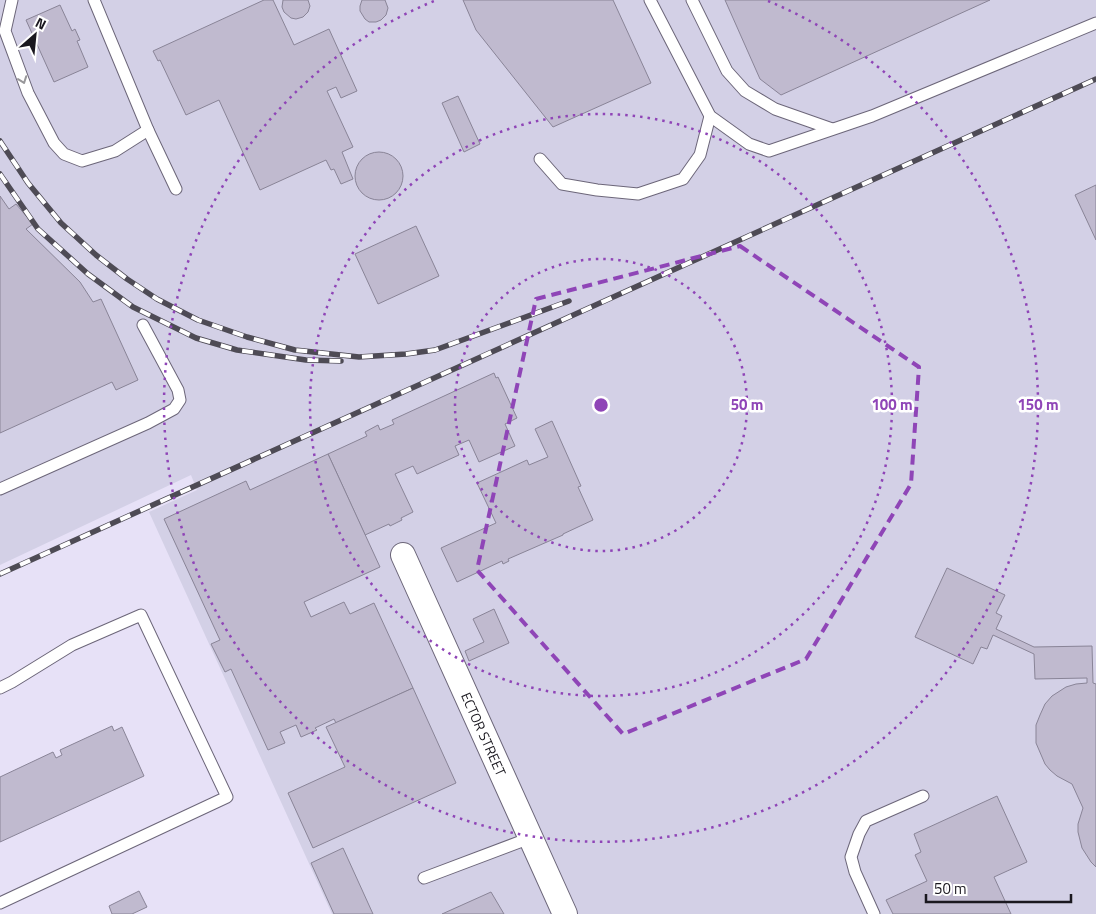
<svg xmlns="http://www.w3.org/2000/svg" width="1096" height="914" font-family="'Titillium Web',sans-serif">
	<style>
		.industrial { fill: #d3d0e6 }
		.building { fill: #c0bacf; stroke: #898497 }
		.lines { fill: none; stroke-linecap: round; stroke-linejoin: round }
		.lane-casing { stroke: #6c6679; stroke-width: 13 }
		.street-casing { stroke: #6c6679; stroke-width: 26 }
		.lane { stroke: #fff; stroke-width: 11 }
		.street { stroke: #fff; stroke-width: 24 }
		.rail-casing { stroke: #4e4b55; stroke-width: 5.5 }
		.rail { stroke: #fff; stroke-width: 4; stroke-dasharray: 11; stroke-linecap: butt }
		.oneway { stroke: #98979a }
		.marked { fill: none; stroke: #8f45b7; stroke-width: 4; stroke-dasharray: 10 6; stroke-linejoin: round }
		.ring { fill: none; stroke: #8f45b7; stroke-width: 2.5; stroke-dasharray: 2.5 5 }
		.labels { text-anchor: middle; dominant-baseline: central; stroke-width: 5; stroke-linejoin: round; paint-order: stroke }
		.street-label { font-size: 14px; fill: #1a181f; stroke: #fff }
		.centre { fill: #8f45b7; stroke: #fff; stroke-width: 2.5 }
		.ring-label { font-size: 15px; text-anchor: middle; font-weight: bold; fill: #8f45b7; stroke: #fff; stroke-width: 5; stroke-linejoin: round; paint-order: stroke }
	</style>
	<rect width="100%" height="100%" fill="#e7e1f7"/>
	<!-- industrial -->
	<polygon class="industrial" points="0,0 1096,0 1096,914 332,914 149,512 197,490 191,475 0,565"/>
	<!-- building -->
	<g class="building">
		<polygon points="264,0 273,0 294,45 329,29 357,91 341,98 336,87 327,91 353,147 342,152 353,179 341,184 334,169 331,170 326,160 260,190 219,100 186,115 160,60 158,61 153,51"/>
		<polygon points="283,0 308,0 310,6 308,12 303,17 296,19 291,18 284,12 282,7"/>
		<polygon points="362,0 385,0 388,8 386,15 381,20 376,22 369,22 365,19 360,11 360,6"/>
		<polygon points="463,0 613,0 651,83 553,127 476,30"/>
		<polygon points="725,0 990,0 781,95 760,79"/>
		<polygon points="60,5 72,31 75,29 80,40 77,41 88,67 54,82 26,20"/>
		<polygon points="458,96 480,144 464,152 442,103"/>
		<circle cx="379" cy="176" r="24"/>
		<polygon points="1096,185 1096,240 1075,195"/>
		<polygon points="0,196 9,209 16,204 33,224 26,229 80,282 93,302 101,299 138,380 116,390 112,382 0,433"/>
		<polygon points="416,226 439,276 378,304 355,254"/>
		<polygon points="494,373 496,378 498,377 517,418 505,424 515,446 479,462 469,440 455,446 459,455 417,474 413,466 395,474 413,512 401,518 402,520 390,526 389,524 365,535 328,454 367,436 365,432 378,425 380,430 394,424 392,420"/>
		<polygon points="552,421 581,486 578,487 593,520 563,534 563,535 508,559 509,561 503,564 502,561 457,582 441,548 496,523 477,483 527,460 529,465 548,457 535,429"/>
		<polygon points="328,454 380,567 304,602 311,617 344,602 350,614 374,603 413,688 336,723 334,719 315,728 317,730 301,737 296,725 280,732 285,743 268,750 231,669 225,672 211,644 220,640 164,519 246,481 250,490"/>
		<polygon points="947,568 1005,595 996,613 1002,616 996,629 1034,647 1092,646 1093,683 1096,684 1096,867 1091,862 1082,848 1078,832 1078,824 1083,808 1072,784 1057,776 1050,770 1045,764 1036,743 1036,725 1040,715 1045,704 1052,696 1066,687 1076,684 1087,683 1087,678 1035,679 1034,654 993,635 987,649 981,647 973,664 915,637"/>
		<polygon points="494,609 509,643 469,661 465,651 484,642 473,619"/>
		<polygon points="413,688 456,783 313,848 288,793 345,767 326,727"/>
		<polygon points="112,726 114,731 122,727 144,776 0,842 0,777 53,752 56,758 62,755 60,750"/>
		<polygon points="997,796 1027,862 994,877 1011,914 893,914 886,900 927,881 915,855 921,852 914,834"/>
		<polygon points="343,848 373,914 334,914 311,863"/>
		<polygon points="139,891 147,907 132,914 112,914 109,906"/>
		<polygon points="491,892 504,914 442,914"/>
	</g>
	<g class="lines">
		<!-- lane casing -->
		<g class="lane-casing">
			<g id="lane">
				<polyline points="12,0 5,31 28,93 54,143 64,154 82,161 115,151 148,130"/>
				<polyline points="94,0 148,130 176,189"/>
				<polyline points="650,0 710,116 749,144 769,151 872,116 1096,23"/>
				<polyline points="692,0 727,71 745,91 775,109 832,129"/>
				<polyline points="540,159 562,184 597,190 638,194 683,179 700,155 710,116"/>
				<polyline points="0,489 148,423 174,409 180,400 178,390 143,325"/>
				<polyline points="0,688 12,682 72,645 141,615 227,797 0,903"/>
				<polyline points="424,878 530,838"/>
				<polyline points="874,914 855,872 851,857 859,834 866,821 923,796"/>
			</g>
		</g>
		<!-- street casing -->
		<g class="street-casing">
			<polyline id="street" points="403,555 565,914"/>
		</g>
		<!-- lane -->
		<use href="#lane" class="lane"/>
		<!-- street -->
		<use href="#street" class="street"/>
		<!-- rail casing -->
		<g class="rail-casing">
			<g id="rail">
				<polyline points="0,141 28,183 61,223 96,255 127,279 157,299 198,320 247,337 295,350 359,357 406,354 435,350 569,301"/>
				<polyline points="0,174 38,229 88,274 133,307 196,338 237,350 306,360 341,361"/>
				<polyline points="0,574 1096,79"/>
			</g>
		</g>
		<!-- rail -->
		<use href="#rail" class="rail"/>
	</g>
	<!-- one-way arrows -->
	<defs><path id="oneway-chevron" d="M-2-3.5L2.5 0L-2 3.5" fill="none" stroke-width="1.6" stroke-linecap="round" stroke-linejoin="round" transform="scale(1.25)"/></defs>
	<use class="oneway" href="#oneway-chevron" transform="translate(23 80) rotate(70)"/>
	<!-- marked area -->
	<path class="marked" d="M740 246 919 367 911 484 806 659 623 734 477 570 536 299Z"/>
	<!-- distance rings -->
	<g class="ring">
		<circle cx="601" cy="405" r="146"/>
		<circle cx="601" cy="405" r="291"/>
		<path d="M768 1A437 437 0 1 1 434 1"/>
	</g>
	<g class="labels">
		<!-- street labels -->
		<g class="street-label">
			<text transform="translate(484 734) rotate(66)">ECTOR STREET</text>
		</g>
	</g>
	<circle cx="601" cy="405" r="8" class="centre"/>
	<g class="ring-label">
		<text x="747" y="410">50 m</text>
		<text x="892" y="410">100 m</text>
		<text x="1038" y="410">150 m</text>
	</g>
	<!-- north arrow -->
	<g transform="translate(35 35) rotate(27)" stroke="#ffffff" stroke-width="4" paint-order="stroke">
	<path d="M0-4L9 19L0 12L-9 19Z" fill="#1a181f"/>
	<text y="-8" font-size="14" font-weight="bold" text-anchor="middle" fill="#1a181f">N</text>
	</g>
	<!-- scale -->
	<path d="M926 894v8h145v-8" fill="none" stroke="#1a181f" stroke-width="2.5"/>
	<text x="934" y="894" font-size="15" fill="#1a181f" stroke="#ffffff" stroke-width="4" paint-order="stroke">50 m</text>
</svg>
